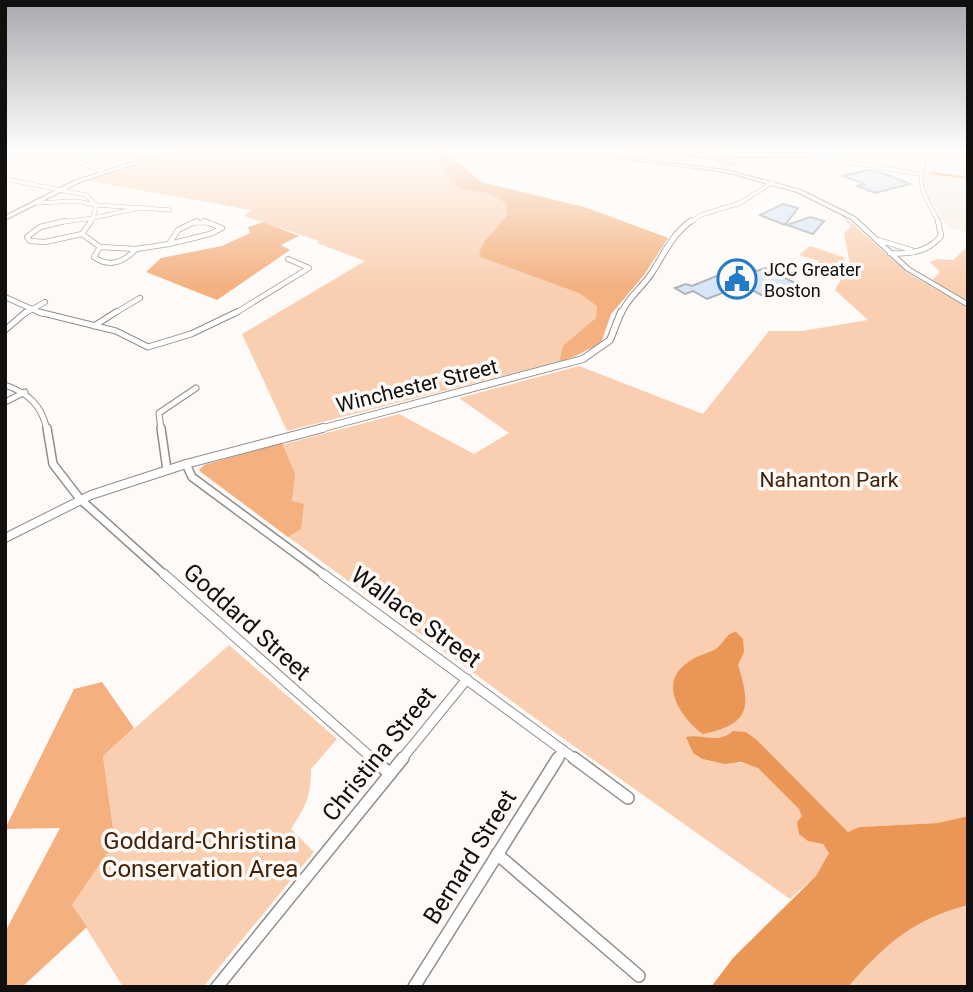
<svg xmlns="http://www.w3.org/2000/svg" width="973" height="992" font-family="Roboto,sans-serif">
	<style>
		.built { fill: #f7ece4 }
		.green { fill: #facfb1 }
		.forest { fill: #f4b07f }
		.water { fill: #ea9656 }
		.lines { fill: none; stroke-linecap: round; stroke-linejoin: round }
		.stream { stroke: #ea9656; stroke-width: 2 }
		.building { fill: #d7e5f4; stroke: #aeb1b5; stroke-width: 2 }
		.minor-far5-casing { stroke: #918d8b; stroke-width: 4.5 }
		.minor-far4-casing { stroke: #918d8b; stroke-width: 6 }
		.minor-far3-casing { stroke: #918d8b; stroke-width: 7 }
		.minor-far2-casing { stroke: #918d8b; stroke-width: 10 }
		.minor-far1-casing { stroke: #918d8b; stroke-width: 11 }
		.minor-casing { stroke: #918d8b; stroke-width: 14 }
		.tertiary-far3-casing { stroke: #918d8b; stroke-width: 4.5 }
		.tertiary-far2-casing { stroke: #918d8b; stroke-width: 7 }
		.tertiary-far1-casing { stroke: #918d8b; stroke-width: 8 }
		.tertiary-casing { stroke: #918d8b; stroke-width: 10 }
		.secondary-casing { stroke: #918d8b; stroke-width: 2 }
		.minor-far5 { stroke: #fff; stroke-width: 3.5 }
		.minor-far4 { stroke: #fff; stroke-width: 4.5 }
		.minor-far3 { stroke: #fff; stroke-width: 5 }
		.minor-far2 { stroke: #fff; stroke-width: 7 }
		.minor-far1 { stroke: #fff; stroke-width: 9 }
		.minor { stroke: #fff; stroke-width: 11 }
		.tertiary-far3 { stroke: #fff; stroke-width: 3.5 }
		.tertiary-far2 { stroke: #fff; stroke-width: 5 }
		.tertiary-far1 { stroke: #fff; stroke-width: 6 }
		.tertiary { stroke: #fff; stroke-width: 8 }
		.secondary { fill: #fff; fill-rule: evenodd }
		.labels { text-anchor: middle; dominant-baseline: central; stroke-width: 7; stroke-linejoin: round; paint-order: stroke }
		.far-poi-label { font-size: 18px; fill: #11100f; stroke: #fefaf7; text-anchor: start }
		.street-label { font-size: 21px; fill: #11100f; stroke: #fefaf7 }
		.park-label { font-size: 21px; fill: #432207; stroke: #fefaf7 }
		.near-street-label { font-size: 24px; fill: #11100f; stroke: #fefaf7 }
		.near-park-label { font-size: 24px; fill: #432207; stroke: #fefaf7 }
	</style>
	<rect width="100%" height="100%" fill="#fefaf7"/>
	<!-- built -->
	<polygon class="built" points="927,150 968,150 968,232 948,228 928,196 924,177"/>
	<!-- green -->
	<g class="green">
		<polygon points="179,150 443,150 481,182 587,208 668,238 644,275 611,314 601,343 573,358 287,431 242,334 365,261 317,243 319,241 244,216 251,210 84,180"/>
		<polygon points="628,150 728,150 734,153 738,165 726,167 711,161 711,156 707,154 690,160 677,161 611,155"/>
		<path d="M840 213 908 273 968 308V816L938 823 859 827 848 832 757 740 737 731 724 738 689 743C696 773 737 756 756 767 767 773 800 804 802 815 803 824 805 832 808 841H818L828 849C832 869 803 886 790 899L554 732 200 472 204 465 399 414 474 454 509 433 459 398 579 366 703 414 769 331H802L868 320 835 290 850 264 844 233 851 227Z"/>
		<polygon points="810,246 846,258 838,264 846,267 843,270 828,265 825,267 816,264 819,261 799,255"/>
		<polygon points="968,246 968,301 932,280 940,272 930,262 937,259 953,260"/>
		<path d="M229 645 337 739 311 769C311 796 306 806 291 829L314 852 203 987H123L72 905 115 842 103 756Z"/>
		<polygon points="968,902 968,987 820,987 864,938"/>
	</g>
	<!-- forest -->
	<g class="forest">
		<polygon points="430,150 443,150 481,182 587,208 668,238 644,275 611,314 601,343 559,363 563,346 596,318 597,306 579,293 481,257 479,253 484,242 507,216 506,203 488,193 460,189"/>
		<polygon points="263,222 299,236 281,245 290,250 217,300 146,272 161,258 222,246 250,233 248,227"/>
		<polygon points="282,443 295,474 292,501 304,504 301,529 288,537 199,470 204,465"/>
		<polygon points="102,682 134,728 103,756 115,842 72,905 87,927 22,987 5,987 5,932 60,828 5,829 74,689"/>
	</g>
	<!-- water -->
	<g class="water">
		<path d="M736 632 743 639 744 652 738 665C751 707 751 724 703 734 682 719 657 684 687 663 695 656 707 654 716 649 724 643 726 633 736 632Z"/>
		<path d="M733 731 746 732 757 740 848 832 859 827 938 823 968 816V905C913 919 884 945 848 987H711L733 958 816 876 829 853 823 844 808 841 799 834 797 822 802 816 799 809 758 768 741 762 725 764 702 759 693 753 686 737C703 733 717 745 733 731Z"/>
	</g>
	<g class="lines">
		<!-- stream -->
		<g class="stream">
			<polyline points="633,150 709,158 812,157"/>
			<polyline points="930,173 968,178"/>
		</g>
	</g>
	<!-- building -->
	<g class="building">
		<polygon points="868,170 880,172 910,184 875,193 857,186 864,184 843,176"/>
		<polygon points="783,204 798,208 785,225 760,215"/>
		<polygon points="810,217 824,221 813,234 787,225"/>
		<polygon points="727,267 744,269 752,268 757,271 766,268 807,289 769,299 743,285 707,299 693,291 685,294 675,288 686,284 692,286 719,275 725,276"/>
	</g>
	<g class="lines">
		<!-- minor-far5 casing -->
		<g class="minor-far5-casing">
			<g id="minor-far5">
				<polyline points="808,150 843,161 919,174"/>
				<path d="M924 150C919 194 920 185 939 223"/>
				<polyline points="81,153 80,162 102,172"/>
				<polyline points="5,155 45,151 79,156 105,150"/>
				<polyline points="5,179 86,195 96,205"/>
				<polyline points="36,203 77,201 96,205"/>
				<polyline points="55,223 93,218 96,205 170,210"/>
				<polyline points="90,223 93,218 144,207"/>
				<polyline points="190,223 212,223"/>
			</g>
		</g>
		<!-- minor-far4 casing -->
		<g class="minor-far4-casing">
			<g id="minor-far4">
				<polyline points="65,221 40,227 27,237 30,241 45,242 82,234"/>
				<polyline points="82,234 100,247"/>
				<polyline points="82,234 91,221"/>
				<polyline points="878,240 911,250"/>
				<polyline points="169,244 178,230 197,221"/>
				<polyline points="169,244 210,234 222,228 204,221"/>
				<path d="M100 247 136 249C124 262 109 268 94 257Z"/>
				<polyline points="136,249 169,244"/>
				<path d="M890 253C910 255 928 252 941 236L938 221"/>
				<polyline points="5,297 43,314"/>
				<polyline points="24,314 45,302"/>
				<polyline points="113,314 140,298"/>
				<polyline points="234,314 309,268 288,259"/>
			</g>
		</g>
		<!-- minor-far3 casing -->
		<g class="minor-far3-casing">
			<g id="minor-far3">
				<polyline points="39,312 116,331 148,347 191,334 237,312"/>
				<polyline points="94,326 116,312"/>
				<polyline points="5,330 26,312"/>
				<path d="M5 385C28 393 42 405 47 430"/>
				<polyline points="5,402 25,392"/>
				<polyline points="161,430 159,413 196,388"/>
			</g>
		</g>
		<!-- minor-far2 casing -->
		<g class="minor-far2-casing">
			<g id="minor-far2">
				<polyline points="47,428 53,464 80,499 166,576"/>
				<polyline points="161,428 167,470"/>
				<polyline points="186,464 192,477 326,576"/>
			</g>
		</g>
		<!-- minor-far1 casing -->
		<g class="minor-far1-casing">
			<g id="minor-far1">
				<polyline points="164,574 374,760"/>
				<polyline points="323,574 576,760"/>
				<polyline points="401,760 467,679"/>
				<polyline points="557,760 563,750"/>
			</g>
		</g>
		<!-- minor casing -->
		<g class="minor-casing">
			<g id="minor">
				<polyline points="372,758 390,774"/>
				<polyline points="574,758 628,798"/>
				<polyline points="497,854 639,976"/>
				<polyline points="217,987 403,758"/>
				<polyline points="414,987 558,758"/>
			</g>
		</g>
		<!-- tertiary-far3 casing -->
		<g class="tertiary-far3-casing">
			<polyline id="tertiary-far3" points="689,223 701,215 740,203 773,182"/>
		</g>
		<!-- tertiary-far2 casing -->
		<g class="tertiary-far2-casing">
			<path id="tertiary-far2" d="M621 314C627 298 642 288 651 274 663 256 672 234 691 221"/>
		</g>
		<!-- tertiary-far1 casing -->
		<g class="tertiary-far1-casing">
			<polyline id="tertiary-far1" points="316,430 583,359 610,340 621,312"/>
		</g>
		<!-- tertiary casing -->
		<g class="tertiary-casing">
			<polyline id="tertiary" points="5,538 91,495 186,464 323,428"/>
		</g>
		<!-- secondary casing -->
		<g class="secondary-casing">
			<g id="secondary">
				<polygon points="171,150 177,150 80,182 5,220 5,216 76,180"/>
				<polygon points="557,150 568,150 726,170 801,190 855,217 910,268 968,302 968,307 906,270 851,219 797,192 726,172"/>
			</g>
		</g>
		<!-- minor-far5 -->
		<use href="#minor-far5" class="minor-far5"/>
		<!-- minor-far4 -->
		<use href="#minor-far4" class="minor-far4"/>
		<!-- minor-far3 -->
		<use href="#minor-far3" class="minor-far3"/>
		<!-- minor-far2 -->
		<use href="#minor-far2" class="minor-far2"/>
		<!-- minor-far1 -->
		<use href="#minor-far1" class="minor-far1"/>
		<!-- minor -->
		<use href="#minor" class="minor"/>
		<!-- tertiary-far3 -->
		<use href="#tertiary-far3" class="tertiary-far3"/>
		<!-- tertiary-far2 -->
		<use href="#tertiary-far2" class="tertiary-far2"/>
		<!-- tertiary-far1 -->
		<use href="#tertiary-far1" class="tertiary-far1"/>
		<!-- tertiary -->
		<use href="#tertiary" class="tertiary"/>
		<!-- secondary -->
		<use href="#secondary" class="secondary"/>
	</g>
	<!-- sky -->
	<linearGradient id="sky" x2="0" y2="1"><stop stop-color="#a9a8ae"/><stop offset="0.52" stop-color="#fffdfb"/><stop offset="1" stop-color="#fffdfb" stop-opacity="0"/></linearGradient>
	<rect width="973" height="289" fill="url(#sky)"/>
	<!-- icons -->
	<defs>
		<g id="civic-ring" transform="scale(2.0125)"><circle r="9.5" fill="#fefaf7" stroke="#237bc8" stroke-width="1.5"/><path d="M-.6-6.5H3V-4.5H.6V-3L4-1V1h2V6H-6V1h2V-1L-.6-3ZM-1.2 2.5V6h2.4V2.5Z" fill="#237bc8"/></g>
	</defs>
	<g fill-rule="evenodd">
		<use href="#civic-ring" x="737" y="279"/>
	</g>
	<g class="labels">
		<!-- far-poi labels -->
		<g class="far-poi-label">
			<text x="764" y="269">JCC Greater<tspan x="764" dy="21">Boston</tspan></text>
		</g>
		<!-- street labels -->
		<g class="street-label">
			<text transform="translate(417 386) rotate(-14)">Winchester Street</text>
		</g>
		<!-- park labels -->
		<g class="park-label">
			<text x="829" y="480">Nahanton Park</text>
		</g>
		<!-- near-street labels -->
		<g class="near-street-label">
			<text transform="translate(416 617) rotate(36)">Wallace Street</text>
			<text transform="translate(247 622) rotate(42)">Goddard Street</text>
			<text transform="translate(379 754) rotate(-51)">Christina Street</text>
			<text transform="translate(470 857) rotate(-58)">Bernard Street</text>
		</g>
		<!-- near-park labels -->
		<g class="near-park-label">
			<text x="200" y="841">Goddard-Christina<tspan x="200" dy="28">Conservation Area</tspan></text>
		</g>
	</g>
	<!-- border -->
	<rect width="973" height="992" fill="none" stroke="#11100f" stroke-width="14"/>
</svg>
